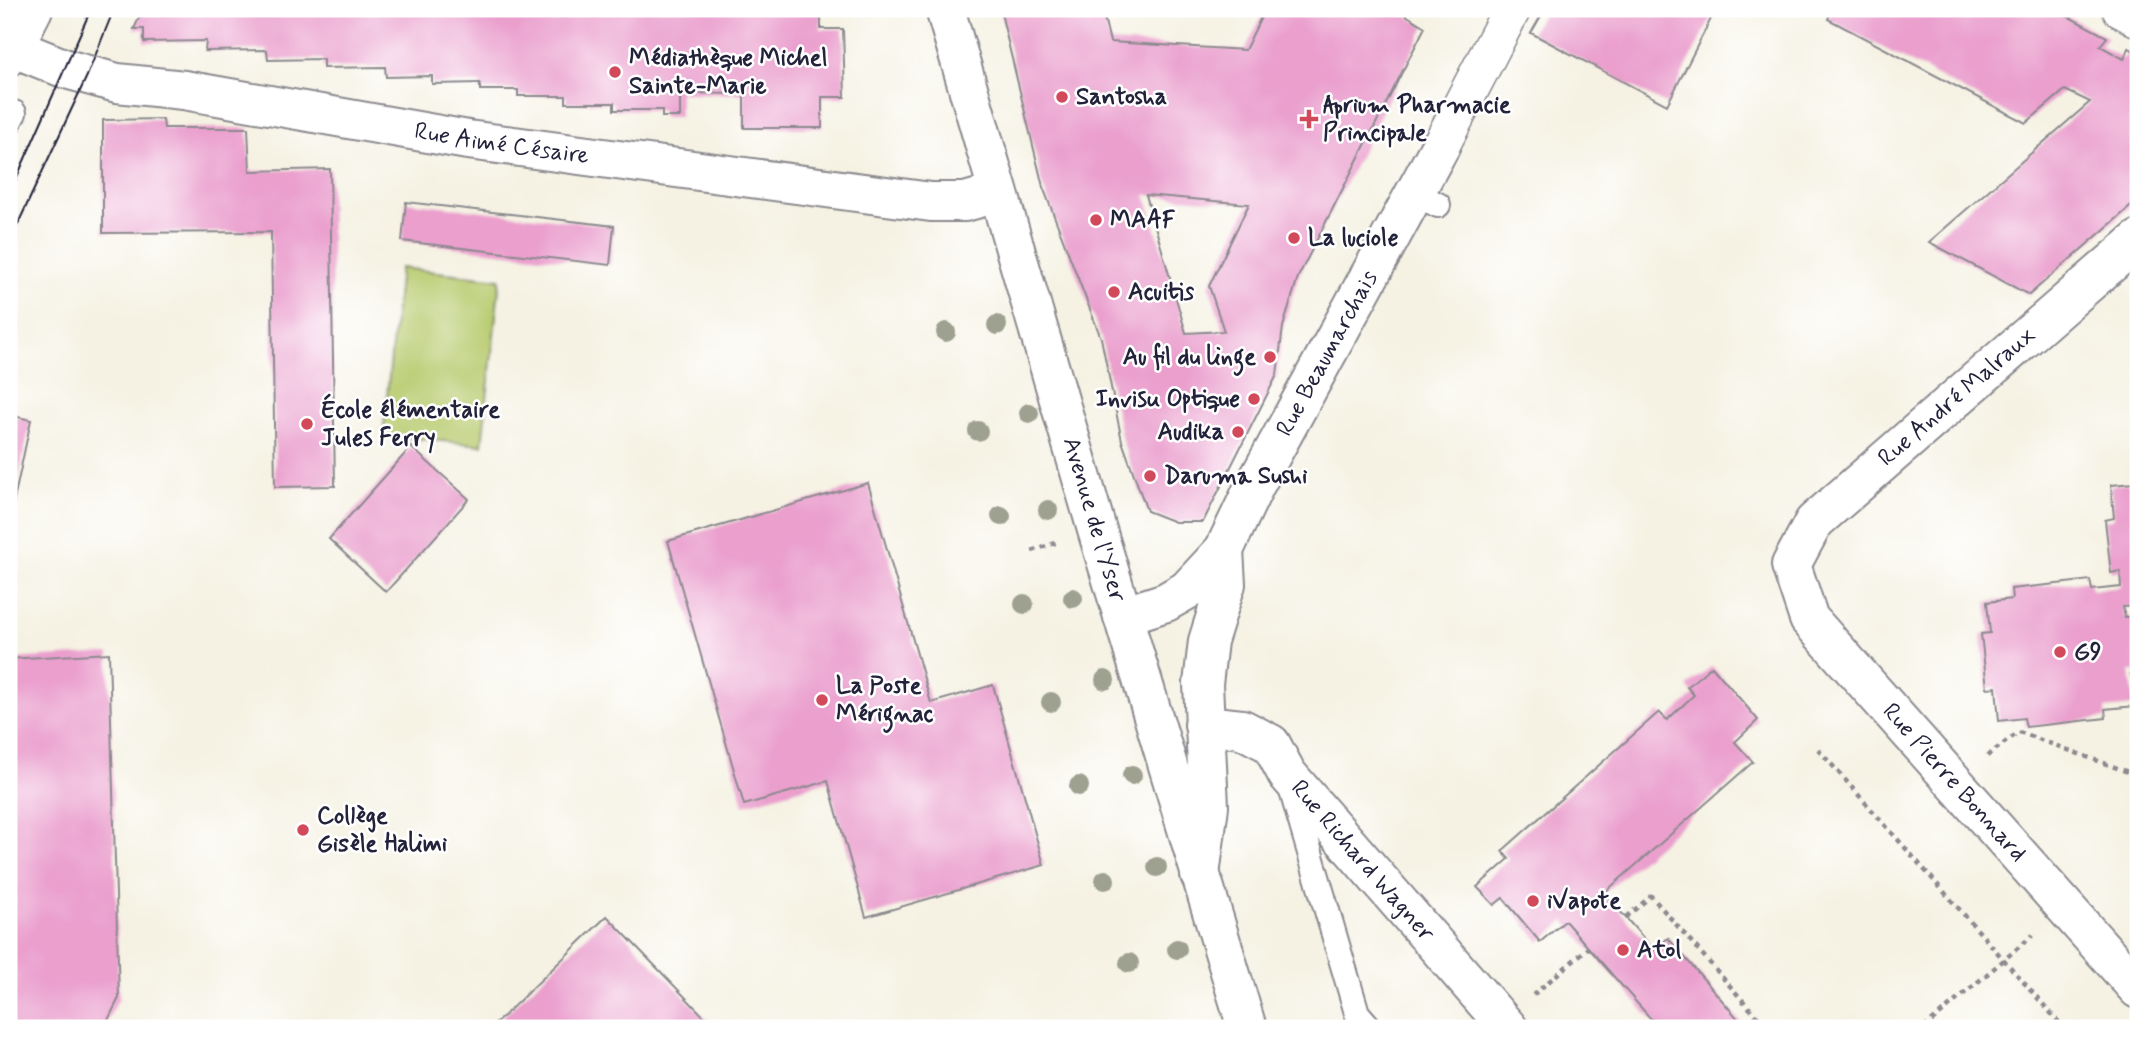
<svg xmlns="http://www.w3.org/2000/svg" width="2147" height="1037" font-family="Mynerve,sans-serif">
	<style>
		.green { fill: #b8cb6e; stroke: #6d7654; stroke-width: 2 }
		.building { fill: #ea9fcd; fill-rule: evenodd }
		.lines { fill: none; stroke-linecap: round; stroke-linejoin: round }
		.service-casing { stroke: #8c8a8f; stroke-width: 28 }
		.pedestrian-casing { stroke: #8c8a8f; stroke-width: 40 }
		.minor-casing { stroke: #8c8a8f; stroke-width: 42 }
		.secondary-casing { stroke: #8c8a8f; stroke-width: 42 }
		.path { stroke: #8c8a8f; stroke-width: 4.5; stroke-dasharray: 5 5; stroke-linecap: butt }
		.service { stroke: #fff; stroke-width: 24 }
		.pedestrian { stroke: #fff; stroke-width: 37 }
		.minor { stroke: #fff; stroke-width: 38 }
		.secondary { stroke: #fff; stroke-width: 38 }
		.tram { stroke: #22223b; stroke-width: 2 }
		.tree { fill: #9ea090 }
		.poi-dot { fill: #d1495b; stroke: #fff; stroke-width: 2.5 }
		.labels { text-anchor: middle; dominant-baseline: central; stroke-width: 5; stroke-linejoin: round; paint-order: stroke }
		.poi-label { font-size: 24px; font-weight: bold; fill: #22223b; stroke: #fff; text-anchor: start }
		.street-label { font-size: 24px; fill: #22223b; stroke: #fff }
	</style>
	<rect width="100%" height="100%" fill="#fff"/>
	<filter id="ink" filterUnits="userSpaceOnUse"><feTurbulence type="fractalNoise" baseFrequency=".0143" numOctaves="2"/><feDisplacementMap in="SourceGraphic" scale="14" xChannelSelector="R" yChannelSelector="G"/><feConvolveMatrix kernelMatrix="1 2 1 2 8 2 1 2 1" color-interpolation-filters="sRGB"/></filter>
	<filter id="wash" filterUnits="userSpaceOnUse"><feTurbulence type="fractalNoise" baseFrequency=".00686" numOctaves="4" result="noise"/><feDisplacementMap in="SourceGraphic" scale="28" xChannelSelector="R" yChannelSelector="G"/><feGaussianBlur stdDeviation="1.57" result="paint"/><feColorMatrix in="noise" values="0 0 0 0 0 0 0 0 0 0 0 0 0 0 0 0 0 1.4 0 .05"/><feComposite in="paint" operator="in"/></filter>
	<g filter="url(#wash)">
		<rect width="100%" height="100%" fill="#f5f2e3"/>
		<!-- green -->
		<polygon class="green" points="400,268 500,279 482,445 383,435"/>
		<g id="blocks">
			<!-- building -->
			<g class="building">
				<polygon points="143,9 821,9 821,29 843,29 845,97 822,97 822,128 744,128 744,94 680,93 680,117 662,117 662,110 614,110 614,103 566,103 566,96 518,96 518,90 480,90 480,83 432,84 432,76 386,77 385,67 323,68 323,59 268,60 267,50 205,51 206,41 144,42 144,29 134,29"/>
				<path d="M1000 9H1102L1110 42 1245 50 1265 9H1396L1425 27 1298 277 1283 327 1277 375 1203 522H1175L1147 511 1122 441 1101 338 1043 187ZM1146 195 1249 204 1209 286 1224 331 1186 333Z"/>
				<polygon points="1545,9 1716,9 1667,105 1531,33"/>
				<polygon points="1832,9 2054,9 2107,37 2100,46 2124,59 2129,48 2138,53 2138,200 2029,295 1929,242 2090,102 2065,90 2026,123 1828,19"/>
				<polygon points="163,119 164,128 248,128 250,171 330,169 335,486 275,487 271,232 103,233 103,120"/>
				<polygon points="406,202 614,226 610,265 402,241"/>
				<polygon points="9,415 31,420 10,519 9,519"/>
				<polygon points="411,447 469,499 386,592 329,539"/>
				<polygon points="2134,475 2138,475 2138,606 2123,607 2125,617 2134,617 2138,656 2138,671 2130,671 2135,706 2105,709 2106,718 2026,727 2024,718 1999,721 1996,687 1987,688 1981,634 1990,633 1987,602 2012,599 2011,589 2066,583 2090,580 2092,590 2121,587 2120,571 2111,573 2105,520 2114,518 2111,485 2134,483"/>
				<polygon points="868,483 931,703 993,685 1044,865 866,917 828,781 744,805 668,541"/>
				<polygon points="109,653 119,998 104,1028 9,1028 9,659"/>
				<polygon points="1712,666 1758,720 1735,742 1753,762 1604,893 1654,950 1668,938 1746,1028 1659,1028 1565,921 1540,942 1503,898 1494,905 1477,887 1509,859 1502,851 1659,712 1667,720 1694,695 1687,687"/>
				<polygon points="2132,839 2138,839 2138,876 2136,876"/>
				<polygon points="607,916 715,1028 491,1028"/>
			</g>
		</g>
	</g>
	<g filter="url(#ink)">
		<use href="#blocks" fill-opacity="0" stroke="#8c8a8f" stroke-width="2"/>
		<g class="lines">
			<!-- service casing -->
			<g class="service-casing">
				<g id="service">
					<polyline points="9,122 14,113"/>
					<polyline points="1414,193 1438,205"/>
					<polyline points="1291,788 1357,1013 1370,1028"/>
				</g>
			</g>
			<!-- pedestrian casing -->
			<g class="pedestrian-casing">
				<g id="pedestrian">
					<polyline points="2121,9 2138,18"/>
					<polyline points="1441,145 1512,9"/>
				</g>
			</g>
			<!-- minor casing -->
			<g class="minor-casing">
				<g id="minor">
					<path id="s1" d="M9 46 66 69 117 83 184 90 468 140 931 202H965L997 193"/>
					<polyline points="9,56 33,9"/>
					<path id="s2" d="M2138 240 1814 522 1791 565 1809 619 2138 989"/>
					<path id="s3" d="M1123 616 1166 602 1187 590 1224 550 1254 487 1441 145"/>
					<path id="s4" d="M1204 725 1242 729 1271 744 1287 774 1508 1028"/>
					<polyline points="1200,875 1209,806 1203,684 1208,641 1226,584 1224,550"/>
				</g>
			</g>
			<!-- secondary casing -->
			<g class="secondary-casing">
				<g id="secondary">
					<path id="s5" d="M945 9 1097 530 1247 1028"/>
				</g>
			</g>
			<!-- path -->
			<g class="path">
				<polyline points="1032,551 1058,542"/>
				<polyline points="1818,749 2064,1028"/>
				<polyline points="1987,756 2019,732 2131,773 2138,771"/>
				<polyline points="1626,917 1651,896 1767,1028"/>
				<polyline points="1533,995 1588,948"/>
				<polyline points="1924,1028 2033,935"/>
			</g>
			<!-- service -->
			<use href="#service" class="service"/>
			<!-- pedestrian -->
			<use href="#pedestrian" class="pedestrian"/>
			<!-- minor -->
			<use href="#minor" class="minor"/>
			<!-- secondary -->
			<use href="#secondary" class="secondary"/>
			<!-- tram -->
			<g class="tram">
				<polyline points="9,195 91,9"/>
				<polyline points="9,243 87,76 114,9"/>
			</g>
		</g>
		<!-- trees -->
		<g class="tree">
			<circle cx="997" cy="325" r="10"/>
			<circle cx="946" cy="332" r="10"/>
			<circle cx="1029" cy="413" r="10"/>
			<circle cx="978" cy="431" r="10"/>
			<circle cx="1048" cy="510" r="10"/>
			<circle cx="1001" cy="516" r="10"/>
			<circle cx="1073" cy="598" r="10"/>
			<circle cx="1024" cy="604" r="10"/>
			<circle cx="1105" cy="680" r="10"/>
			<circle cx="1051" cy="702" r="10"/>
			<circle cx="1132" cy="775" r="10"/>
			<circle cx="1079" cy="786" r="10"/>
			<circle cx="1157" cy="867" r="10"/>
			<circle cx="1105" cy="880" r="10"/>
			<circle cx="1177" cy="949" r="10"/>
			<circle cx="1129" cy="963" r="10"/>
		</g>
	</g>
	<!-- markers -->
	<g class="poi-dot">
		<circle cx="615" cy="72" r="7"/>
		<circle cx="1062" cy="97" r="7"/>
		<path d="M1305.5 108.5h7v7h7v7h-7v7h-7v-7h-7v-7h7z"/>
		<circle cx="1096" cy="220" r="7"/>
		<circle cx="1294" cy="238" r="7"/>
		<circle cx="1114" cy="292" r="7"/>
		<circle cx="1270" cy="357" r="7"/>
		<circle cx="1254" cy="399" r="7"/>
		<circle cx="307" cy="424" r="7"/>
		<circle cx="1238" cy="432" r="7"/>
		<circle cx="1150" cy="476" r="7"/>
		<circle cx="2060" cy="652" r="7"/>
		<circle cx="822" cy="700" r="7"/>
		<circle cx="303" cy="830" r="7"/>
		<circle cx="1533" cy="901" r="7"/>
		<circle cx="1623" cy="950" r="7"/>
	</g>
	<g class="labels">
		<!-- poi labels -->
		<g class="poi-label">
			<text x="629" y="58">Médiathèque Michel<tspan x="629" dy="28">Sainte-Marie</tspan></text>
			<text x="1076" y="97">Santosha</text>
			<text x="1323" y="105">Aprium Pharmacie<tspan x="1323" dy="28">Principale</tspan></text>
			<text x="1110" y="220">MAAF</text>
			<text x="1308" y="238">La luciole</text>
			<text x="1128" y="292">Acuitis</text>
			<text x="1256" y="357" text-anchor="end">Au fil du linge</text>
			<text x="1240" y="399" text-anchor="end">Invisu Optique</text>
			<text x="321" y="410">École élémentaire<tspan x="321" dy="28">Jules Ferry</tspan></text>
			<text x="1224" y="432" text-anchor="end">Audika</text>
			<text x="1164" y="476">Daruma Sushi</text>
			<text x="2074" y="652">G9</text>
			<text x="836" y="686">La Poste<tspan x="836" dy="28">Mérignac</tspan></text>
			<text x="317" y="816">Collège<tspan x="317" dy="28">Gisèle Halimi</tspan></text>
			<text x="1547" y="901">iVapote</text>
			<text x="1637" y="950">Atol</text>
		</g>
		<!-- street labels -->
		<g class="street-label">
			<text stroke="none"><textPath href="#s1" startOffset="504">Rue Aimé Césaire</textPath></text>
			<text stroke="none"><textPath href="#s3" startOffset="346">Rue Beaumarchais</textPath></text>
			<text transform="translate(1957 397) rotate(-41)">Rue André Malraux</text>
			<text stroke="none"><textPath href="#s5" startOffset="532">Avenue de l'Yser</textPath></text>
			<text stroke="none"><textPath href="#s2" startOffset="754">Rue Pierre Bonnard</textPath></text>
			<text stroke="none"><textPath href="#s4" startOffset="220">Rue Richard Wagner</textPath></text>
		</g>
	</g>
	<!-- margin -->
	<rect width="2147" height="1037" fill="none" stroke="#fff" stroke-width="35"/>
</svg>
